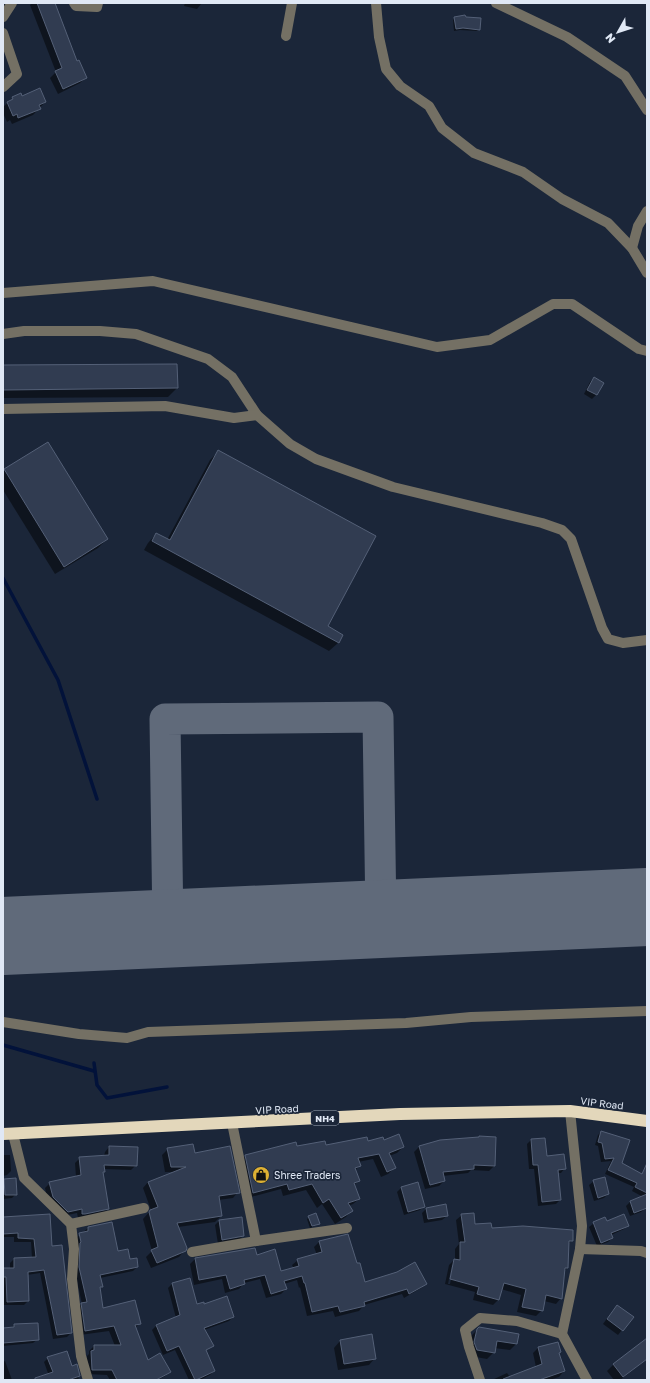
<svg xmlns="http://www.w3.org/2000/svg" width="650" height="1383" font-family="'Golos Text',sans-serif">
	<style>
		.shadow { fill: #0007; fill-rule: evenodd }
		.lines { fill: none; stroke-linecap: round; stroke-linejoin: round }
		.stream { stroke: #02123a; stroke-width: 3.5 }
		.taxiway { stroke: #606a7a; stroke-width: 31 }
		.runway { stroke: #606a7a; stroke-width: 78 }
		.building { fill: #313c51; stroke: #546077 }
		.minor { stroke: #747064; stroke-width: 10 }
		.highway { stroke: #e3d7bb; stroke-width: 12 }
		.labels { text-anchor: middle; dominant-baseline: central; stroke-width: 3.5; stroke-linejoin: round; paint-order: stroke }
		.shield { fill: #1b2639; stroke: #a5aebd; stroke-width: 1 }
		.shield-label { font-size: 9px; font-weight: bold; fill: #e0e8f5 }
		.street-label { font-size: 10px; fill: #e0e8f5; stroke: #1b2639 }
		.poi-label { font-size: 10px; fill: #e0e8f5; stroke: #1b2639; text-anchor: start }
	</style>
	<rect width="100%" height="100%" fill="#1b2639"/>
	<!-- shadow -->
	<g class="shadow">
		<polygon points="32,3 53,3 77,63 86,77 80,83 58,94 50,78 56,72 30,5"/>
		<polygon points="185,3 202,3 197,9 184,6"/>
		<polygon points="455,18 479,29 477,31 460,30 454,31 453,20"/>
		<polygon points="13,98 45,102 33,115 12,124 10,120 7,122 3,113 3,107"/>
		<polygon points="3,366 177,388 168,397 3,398"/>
		<polygon points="594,378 603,383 596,395 592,399 584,394 590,382"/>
		<polygon points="48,444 107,539 98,548 55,574 3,490 3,472"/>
		<polygon points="219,451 327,627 342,635 338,643 329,651 144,550 148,543 156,534 167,540 210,460"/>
		<polygon points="601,1132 620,1164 647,1178 647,1199 632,1191 634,1187 605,1174 611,1161 601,1162 598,1146 595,1145 598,1135"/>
		<polygon points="545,1139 546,1157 565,1168 561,1173 557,1173 560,1200 556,1204 538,1206 534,1169 529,1169 527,1144 531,1140"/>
		<polygon points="383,1141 403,1147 397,1153 389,1156 394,1168 388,1174 381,1177 373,1159 358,1162 360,1166 355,1170 358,1181 354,1185 359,1199 353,1204 348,1206 351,1211 346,1217 335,1224 322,1204 317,1208 306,1190 283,1196 281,1189 247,1198 240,1162 246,1156 296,1147 325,1146"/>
		<polygon points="440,1141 494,1166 489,1171 471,1170 468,1173 443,1176 444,1181 439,1186 425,1189 414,1152 419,1147"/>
		<polygon points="109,1147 136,1165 131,1170 104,1169 104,1172 102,1174 108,1209 104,1213 78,1218 77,1213 63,1216 48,1202 45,1188 50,1183 76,1177 75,1163 80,1158 104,1156 105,1152"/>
		<polygon points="168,1149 194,1154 238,1192 233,1198 218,1200 221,1216 215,1222 178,1227 185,1250 179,1257 151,1268 146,1257 152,1251 143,1219 151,1210 143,1188 148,1182 175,1172 165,1172 162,1155"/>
		<polygon points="3,1155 10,1155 11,1171 7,1175 3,1176"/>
		<polygon points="4,1180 16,1194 12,1198 3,1199 3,1181"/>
		<polygon points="594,1181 608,1194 604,1198 594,1201 589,1185"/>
		<polygon points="417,1183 424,1206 420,1210 404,1215 397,1192 401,1188"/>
		<polygon points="630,1202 646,1208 641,1212 630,1216 626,1206"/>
		<polygon points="445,1206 447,1216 442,1220 424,1223 422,1213 426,1209"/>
		<path d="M462 1215 474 1226 572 1240 568 1244 567 1268 564 1271 561 1298 556 1304 544 1301 542 1310 536 1316 517 1312 521 1295 501 1289 498 1300 493 1305 473 1300 475 1292 445 1284 449 1265 455 1259V1249L459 1244 456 1220ZM452 1265H454L450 1284H448Z"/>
		<polygon points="309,1217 319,1224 310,1228 307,1219"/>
		<polygon points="3,1218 51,1247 71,1333 67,1337 53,1339 40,1273 27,1275 28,1301 24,1305 3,1305 3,1269 10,1269 10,1263 14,1259 32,1258 31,1242 14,1242 14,1237 3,1237"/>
		<polygon points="219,1221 243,1236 239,1240 218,1244 215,1225"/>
		<polygon points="606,1222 628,1225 624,1229 611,1235 612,1238 608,1242 597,1246 589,1227 594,1223"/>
		<polygon points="88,1228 117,1252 137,1267 133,1271 100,1278 102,1286 99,1289 102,1309 140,1323 135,1328 147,1361 169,1372 165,1376 158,1380 110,1380 107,1375 87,1374 87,1356 89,1354 89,1351 94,1346 115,1346 109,1331 80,1335 77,1308 82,1304 75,1272 75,1239"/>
		<polygon points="319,1242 356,1265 364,1283 426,1283 421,1288 404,1298 402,1294 364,1305 359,1311 335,1317 333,1311 307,1316 300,1287 299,1288 297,1280 284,1284 286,1289 281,1294 266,1298 260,1279 244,1283 239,1289 225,1293 222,1279 194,1285 190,1264 195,1259 256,1256 281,1272 294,1269 292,1265 298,1260 317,1255 314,1247"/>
		<polygon points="172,1284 197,1305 204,1305 233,1317 229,1321 204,1330 212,1346 205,1351 214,1371 210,1375 200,1380 189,1380 175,1350 163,1355 152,1330 156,1326 176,1318 168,1288"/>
		<polygon points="613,1310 632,1317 618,1335 603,1324"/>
		<polygon points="14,1325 38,1339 33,1343 3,1346 3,1329 11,1329"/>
		<polygon points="479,1328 516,1344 510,1350 494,1348 494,1352 487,1359 470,1356 470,1337"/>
		<polygon points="371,1336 375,1358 369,1365 338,1370 334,1348 340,1341"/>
		<polygon points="647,1339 647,1359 620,1380 614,1380 607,1371 613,1365"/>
		<polygon points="538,1348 558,1353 564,1371 559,1377 549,1380 492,1380 507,1373 510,1377 536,1367 533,1353"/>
		<polygon points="48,1358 72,1367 79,1376 78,1377 79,1380 47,1380 49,1376 44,1362"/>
		<polygon points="5,1361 12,1380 3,1380 3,1362"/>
	</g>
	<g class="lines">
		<!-- stream -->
		<g class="stream">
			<polyline points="3,578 58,680 97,799"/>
			<polyline points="3,1045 94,1071"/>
			<polyline points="94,1063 97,1085 107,1098 167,1087"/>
		</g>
		<!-- taxiway -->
		<polyline class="taxiway" points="168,929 165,719 378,717 381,919"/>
		<!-- runway -->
		<polyline class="runway" points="3,936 647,907"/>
	</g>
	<!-- building -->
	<g class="building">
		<polygon points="37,3 55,3 77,61 79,60 87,78 63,89 55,71 62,68"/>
		<polygon points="465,15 466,17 481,18 480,30 463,28 456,29 454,17"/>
		<polygon points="40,88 46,102 39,105 41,109 18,118 17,114 13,116 7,102 13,99 12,97 21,93 22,96"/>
		<polygon points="177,364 178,388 3,390 3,365"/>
		<polygon points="594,377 604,383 597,395 587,390"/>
		<polygon points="48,442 108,539 64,567 4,469"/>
		<polygon points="218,450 376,536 328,626 343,635 339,643 152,541 156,533 170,540"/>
		<polygon points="601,1131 630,1140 622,1163 642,1174 647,1163 647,1193 635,1187 637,1183 608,1170 614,1158 605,1159 602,1143 598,1142"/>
		<polygon points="399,1134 404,1147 389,1153 396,1168 387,1172 379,1154 358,1158 361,1166 355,1168 360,1181 354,1183 360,1199 348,1203 353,1211 341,1218 329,1199 323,1203 312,1184 289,1190 287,1184 253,1193 245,1155 296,1142 297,1146 325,1141 326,1145 367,1137 368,1141 383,1137 384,1140"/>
		<polygon points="479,1136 496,1137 495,1166 474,1165 474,1169 443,1172 445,1181 430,1185 419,1146 440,1140 479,1137"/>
		<polygon points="545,1138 547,1156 564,1154 566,1169 558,1170 561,1200 542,1202 538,1165 533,1165 531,1139"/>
		<polygon points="193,1144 195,1153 230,1146 240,1193 219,1196 222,1216 177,1223 187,1248 186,1251 157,1263 151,1250 158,1247 149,1212 150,1210 158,1207 148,1182 186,1167 171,1167 167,1148"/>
		<polygon points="109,1146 138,1147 137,1166 104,1165 105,1172 103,1172 109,1209 85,1214 82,1214 82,1209 68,1212 53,1197 49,1182 81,1175 79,1157 109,1155"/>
		<polygon points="605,1177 609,1194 598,1198 593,1180"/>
		<polygon points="16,1178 17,1195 5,1195 4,1179"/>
		<polygon points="418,1182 425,1207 408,1212 401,1187"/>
		<polygon points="647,1194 647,1208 634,1213 630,1201"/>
		<polygon points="446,1204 448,1216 428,1219 426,1208"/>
		<polygon points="316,1213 320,1224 312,1226 308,1216"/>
		<polygon points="474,1213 475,1224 491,1223 492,1228 523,1226 573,1230 573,1241 569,1241 568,1268 565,1268 562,1299 546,1295 543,1311 522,1307 526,1289 504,1283 499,1300 477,1294 479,1287 450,1279 454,1259 460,1260 460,1242 465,1242 461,1214"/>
		<polygon points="50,1214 52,1246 62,1245 72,1333 57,1335 44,1270 28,1272 29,1301 7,1302 6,1277 3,1277 3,1268 14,1268 14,1258 36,1257 34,1239 18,1238 18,1233 3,1234 3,1217"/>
		<polygon points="624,1214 629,1226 611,1233 613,1238 601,1243 593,1222 605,1217 607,1221"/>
		<polygon points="242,1217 244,1236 222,1240 219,1220"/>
		<polygon points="112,1222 118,1251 128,1249 130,1259 137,1258 138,1267 100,1275 103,1287 100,1287 103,1308 135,1300 141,1324 135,1325 148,1360 160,1353 171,1372 156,1380 117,1380 112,1370 92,1370 91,1351 94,1350 94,1345 121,1345 114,1326 85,1331 81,1303 87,1302 79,1267 80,1243 81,1242 79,1233 88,1231 88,1227"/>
		<polygon points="348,1234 357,1263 360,1263 365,1282 397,1272 415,1262 427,1284 409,1294 407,1289 364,1302 365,1306 340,1312 338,1306 312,1312 305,1283 304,1283 302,1276 284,1281 287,1289 271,1294 265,1275 244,1280 245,1284 230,1289 226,1275 199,1280 195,1258 255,1248 257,1255 275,1249 281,1271 299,1266 297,1259 322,1252 319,1241"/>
		<polygon points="190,1278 197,1304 204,1302 204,1304 227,1296 234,1317 204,1328 214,1346 206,1350 215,1371 196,1380 195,1380 179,1346 167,1351 156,1325 180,1315 172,1283"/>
		<polygon points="617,1305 634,1317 623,1331 607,1319"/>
		<polygon points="38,1323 39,1340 3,1343 3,1328 14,1327 14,1324"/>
		<polygon points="479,1327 519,1334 517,1344 497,1341 495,1353 477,1350 474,1342 477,1329"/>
		<polygon points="372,1334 376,1359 344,1364 340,1340"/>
		<polygon points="647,1338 647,1359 623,1377 613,1364"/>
		<polygon points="558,1342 561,1352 559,1353 565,1371 539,1380 503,1380 503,1379 542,1364 538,1347"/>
		<polygon points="67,1351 72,1366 77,1364 80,1376 68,1380 35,1380 35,1378 53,1372 47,1357"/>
	</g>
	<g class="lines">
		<!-- minor -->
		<g class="minor">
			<polyline points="74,3 76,6 97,7 98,3"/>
			<polyline points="376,3 379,37 386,69 400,86 429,106 442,128 474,153 523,172 562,199 608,223 632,248 647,273"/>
			<polyline points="496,3 567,37 625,76 647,110"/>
			<polyline points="3,17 12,3"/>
			<polyline points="3,33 17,74 3,87"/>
			<polyline points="286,36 292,3"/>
			<polyline points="632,248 638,226 647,211"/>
			<polyline points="3,293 153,281 437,347 490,340 553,304 572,304 639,349 647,351"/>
			<polyline points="3,334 24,331 100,331 136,334 208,359 232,377 257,415 290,444 316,459 393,487 542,523 562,530 571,539 602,628 608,639 623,643 647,640"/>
			<polyline points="3,409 165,406 234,418 257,415"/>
			<polyline points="3,1022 79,1034 127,1038 148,1032 406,1023 471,1017 647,1011"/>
			<polyline points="570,1111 582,1226 580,1249 562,1334 587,1380"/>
			<polyline points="232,1123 256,1241"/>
			<polyline points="13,1134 24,1178 71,1224 74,1249 72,1279 81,1356 88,1380"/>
			<polyline points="71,1224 144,1208"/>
			<polyline points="580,1249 641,1251 647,1253"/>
			<polyline points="192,1252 256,1241 347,1228"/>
			<polyline points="480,1380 469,1347 465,1330 480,1318 517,1321 562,1334"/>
		</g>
		<!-- highway -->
		<polyline class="highway" points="3,1134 400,1114 570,1111 647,1121"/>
	</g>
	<!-- icons -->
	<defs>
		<g id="shop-disc" transform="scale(0.9)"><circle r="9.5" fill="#deb133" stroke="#1b2639"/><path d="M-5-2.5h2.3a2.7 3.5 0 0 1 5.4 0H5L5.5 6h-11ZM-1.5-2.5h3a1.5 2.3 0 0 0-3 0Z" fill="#111"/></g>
	</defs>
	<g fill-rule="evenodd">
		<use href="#shop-disc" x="261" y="1175"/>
	</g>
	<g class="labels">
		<!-- shield labels -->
		<rect class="shield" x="311" y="1111" width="28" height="14" rx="3"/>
		<g class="shield-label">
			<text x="325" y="1118">NH4</text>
		</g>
		<!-- street labels -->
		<g class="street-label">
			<text transform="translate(602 1103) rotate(7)">VIP Road</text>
			<text transform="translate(277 1109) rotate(-3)">VIP Road</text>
		</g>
		<!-- poi labels -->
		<g class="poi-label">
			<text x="274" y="1175">Shree Traders</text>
		</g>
	</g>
	<!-- border -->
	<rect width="650" height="1383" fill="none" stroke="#e0e8f5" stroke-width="8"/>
	<!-- north arrow -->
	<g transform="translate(618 32) rotate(231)" stroke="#1b2639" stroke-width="3" paint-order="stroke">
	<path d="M0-3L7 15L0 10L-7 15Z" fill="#e0e8f5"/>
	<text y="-6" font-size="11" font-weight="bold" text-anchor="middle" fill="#e0e8f5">N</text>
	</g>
</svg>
